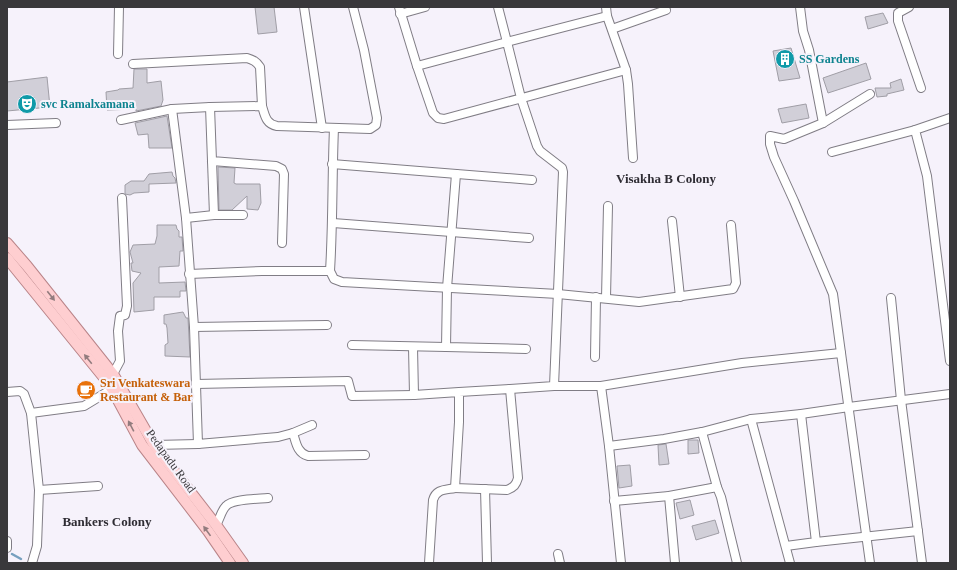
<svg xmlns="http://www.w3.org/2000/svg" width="957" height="570" font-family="'Times New Roman',serif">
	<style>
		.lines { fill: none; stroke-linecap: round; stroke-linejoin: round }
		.stream { stroke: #77a0bf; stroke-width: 2.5 }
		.building { fill: #d1cfd8; stroke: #a09ea6 }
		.minor-casing { stroke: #807d85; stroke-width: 10 }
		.major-casing { stroke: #b98488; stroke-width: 12 }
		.minor { stroke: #fff; stroke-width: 8 }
		.major { stroke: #feced0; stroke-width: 10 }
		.oneway { fill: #927c7e }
		.labels { text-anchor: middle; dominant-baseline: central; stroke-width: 4; stroke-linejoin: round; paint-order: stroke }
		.culture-label { font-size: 12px; font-weight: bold; fill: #0d838f; stroke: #f6f2fb; text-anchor: start }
		.food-label { font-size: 12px; font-weight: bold; fill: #c56008; stroke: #f6f2fb; text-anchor: start }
		.street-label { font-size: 12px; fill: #39383b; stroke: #f6f2fb }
		.neighbourhood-label { font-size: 13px; font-weight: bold; fill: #2e2c33; stroke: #f6f2fb }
	</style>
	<rect width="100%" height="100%" fill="#f6f2fb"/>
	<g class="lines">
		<!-- stream -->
		<polyline class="stream" points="12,554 21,559"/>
	</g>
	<!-- building -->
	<g class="building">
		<polygon points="255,7 274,7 277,32 258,34"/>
		<polygon points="883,13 888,23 868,29 865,17"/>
		<polygon points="791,48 800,78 779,81 773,51"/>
		<polygon points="866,63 871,79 828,93 823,78"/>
		<polygon points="134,69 147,69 147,83 161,81 163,100 161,106 136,111 136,109 107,110 106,92 118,90 119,89 133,88"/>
		<polygon points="47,77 50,107 7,111 7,82"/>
		<polygon points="901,79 904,90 887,94 887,96 877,97 875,88 891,88 890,83"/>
		<polygon points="806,104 809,118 782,123 778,109"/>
		<polygon points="167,116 172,148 149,148 148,134 138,135 135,123"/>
		<polygon points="218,167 235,168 234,183 236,184 260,184 261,203 258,210 247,209 247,196 232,210 219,210"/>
		<polygon points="172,172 173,176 175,178 176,183 149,184 149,192 134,193 130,195 125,194 125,185 131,181 144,181 149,174"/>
		<polygon points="157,225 176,225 177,229 179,231 179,237 182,237 183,251 180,251 179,266 159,267 159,283 185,282 186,291 180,291 180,297 154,297 154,310 134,312 133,283 141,273 132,271 131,263 133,263 130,252 133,245 155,244 157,236"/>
		<polygon points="183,312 186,318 188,318 190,357 165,356 165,345 168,343 167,328 166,324 164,324 164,315"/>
		<polygon points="688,440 698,440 699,453 688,454"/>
		<polygon points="666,444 669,464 659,465 658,445"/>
		<polygon points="630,465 632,486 619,488 617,466"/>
		<polygon points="690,500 694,515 680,519 676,503"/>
		<polygon points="715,520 719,533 696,540 692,526"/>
	</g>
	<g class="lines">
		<!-- minor casing -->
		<g class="minor-casing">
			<g id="minor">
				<polyline points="304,7 322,128"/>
				<polyline points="399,7 417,66"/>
				<polyline points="498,7 507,42 607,16"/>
				<polyline points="606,7 607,16 626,70 628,84 633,158"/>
				<polyline points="800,7 803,31 809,50 823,123"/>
				<polyline points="909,7 898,13 898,21 921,88"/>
				<polyline points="400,14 425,7"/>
				<polyline points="612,29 666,10"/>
				<polyline points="118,54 119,7"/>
				<path d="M133 64 247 58C253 60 256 61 260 67L262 106"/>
				<polyline points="210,107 212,161 276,166 282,169 284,174 282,243"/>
				<polyline points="172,109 186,218 194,327 198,444 278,437 293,433 312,425"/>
				<polyline points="950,118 915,130 927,176 950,361"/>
				<path d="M121 120 172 109 210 107 262 106C265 116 266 124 277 126L370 129 376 125 377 118 364 50 353 7"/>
				<polyline points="7,125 56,123"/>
				<polyline points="832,152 915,130"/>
				<polyline points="212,161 214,215"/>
				<polyline points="332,164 532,180"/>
				<polyline points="456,174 447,288 446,347 526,349"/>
				<polyline points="186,218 214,215 243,215"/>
				<polyline points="672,221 680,297"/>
				<polyline points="333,223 529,238"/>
				<path d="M330 271C333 223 332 176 334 128"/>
				<polyline points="189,274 262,271 330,271 334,279 342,282 558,294 639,302 733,289 736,283 731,225"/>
				<polyline points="606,298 608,206"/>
				<polyline points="891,298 901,400 922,563"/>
				<polyline points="194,327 327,325"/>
				<polyline points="352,345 446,347"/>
				<path d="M413 347 414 395 459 392V422L455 488 507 490C514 487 516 485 518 478L510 389 459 392"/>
				<polyline points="841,353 833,294 794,201 774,157 770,144 770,136 784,139 823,123 870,94"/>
				<polyline points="595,357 596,297"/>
				<polyline points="113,374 120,361 118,331 120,316 125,315 127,306 122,198"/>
				<polyline points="196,384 348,381 352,396 414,395"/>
				<polyline points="554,386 601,386 742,363 841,353 870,563"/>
				<polyline points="601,386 609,446 621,563"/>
				<polyline points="510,389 554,386 563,172 562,168 540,151 537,146 521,98 507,42 417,66 433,113 438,118 444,119 626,70"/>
				<polyline points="7,392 20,391 24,394 31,413"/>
				<polyline points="751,419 790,563"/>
				<polyline points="702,432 717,487"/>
				<path d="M293 433C296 442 297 453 308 456L365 455"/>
				<polyline points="154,445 198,444"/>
				<polyline points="609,446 664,439 702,432 751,419 801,414 849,407 950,394"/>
				<polyline points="485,489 487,563"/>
				<polyline points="39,490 98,486"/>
				<polyline points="669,496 675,563"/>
				<polyline points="614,501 669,496 717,487 721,497 737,563"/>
				<path d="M216 525C220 519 221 511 226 506 232 499 258 499 268 498"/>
				<polyline points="7,541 7,548"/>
				<polyline points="816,542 918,531"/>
				<polyline points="786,546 816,542 801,414"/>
				<polyline points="558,554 560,563"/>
				<polyline points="32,563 37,546 39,490 31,413 84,406 112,389"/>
				<path d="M429 563 433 500C436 489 445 490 455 488"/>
			</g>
		</g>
		<!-- major casing -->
		<g class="major-casing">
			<g id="major">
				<polyline points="7,243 27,266 113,374 154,445 216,525 243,563"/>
				<polyline points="7,258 106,380 112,389 142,445 208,531 230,563"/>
			</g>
		</g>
		<!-- minor -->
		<use href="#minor" class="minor"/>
		<!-- major -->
		<use href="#major" class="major"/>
	</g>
	<!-- one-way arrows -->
	<defs><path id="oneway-solid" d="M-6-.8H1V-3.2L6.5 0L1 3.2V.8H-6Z"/></defs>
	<g class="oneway">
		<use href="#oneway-solid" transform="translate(51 296) rotate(52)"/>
		<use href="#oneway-solid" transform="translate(88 359) rotate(-129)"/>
		<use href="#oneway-solid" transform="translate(131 426) rotate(-118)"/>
		<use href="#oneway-solid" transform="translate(207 531) rotate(-126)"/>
	</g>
	<!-- icons -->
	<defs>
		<g id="building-disc" transform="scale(1)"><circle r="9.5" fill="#0f9aa8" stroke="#f6f2fb"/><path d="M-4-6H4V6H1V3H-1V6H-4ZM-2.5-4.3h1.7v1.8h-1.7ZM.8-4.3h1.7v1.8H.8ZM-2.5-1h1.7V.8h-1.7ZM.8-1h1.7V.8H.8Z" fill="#fff"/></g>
		<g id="theatre-disc" transform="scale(1)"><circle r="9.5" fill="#0f9aa8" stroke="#f6f2fb"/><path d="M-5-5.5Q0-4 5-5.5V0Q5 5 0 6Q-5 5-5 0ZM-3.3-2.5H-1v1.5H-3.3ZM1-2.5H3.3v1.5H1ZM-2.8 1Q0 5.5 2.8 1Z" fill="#fff"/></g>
		<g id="cafe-disc" transform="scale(1)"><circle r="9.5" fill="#e8710a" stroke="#f6f2fb"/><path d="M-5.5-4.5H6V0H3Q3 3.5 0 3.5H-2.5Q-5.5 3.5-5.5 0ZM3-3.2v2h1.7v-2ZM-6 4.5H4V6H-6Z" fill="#fff"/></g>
	</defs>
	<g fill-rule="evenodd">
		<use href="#building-disc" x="785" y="59"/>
		<use href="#theatre-disc" x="27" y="104"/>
		<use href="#cafe-disc" x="86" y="390"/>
	</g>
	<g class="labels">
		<!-- culture labels -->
		<g class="culture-label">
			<text x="799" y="59">SS Gardens</text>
			<text x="41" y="104">svc Ramalxamana</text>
		</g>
		<!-- food labels -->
		<g class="food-label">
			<text x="100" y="383">Sri Venkateswara<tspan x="100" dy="14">Restaurant &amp; Bar</tspan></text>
		</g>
		<!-- street labels -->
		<g class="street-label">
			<text transform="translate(171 461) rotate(54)">Pedapadu Road</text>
		</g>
		<!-- neighbourhood labels -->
		<g class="neighbourhood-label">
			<text x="666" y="178">Visakha B Colony</text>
			<text x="107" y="521">Bankers Colony</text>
		</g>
	</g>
	<!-- border -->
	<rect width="957" height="570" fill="none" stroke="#39383b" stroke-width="16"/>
</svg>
